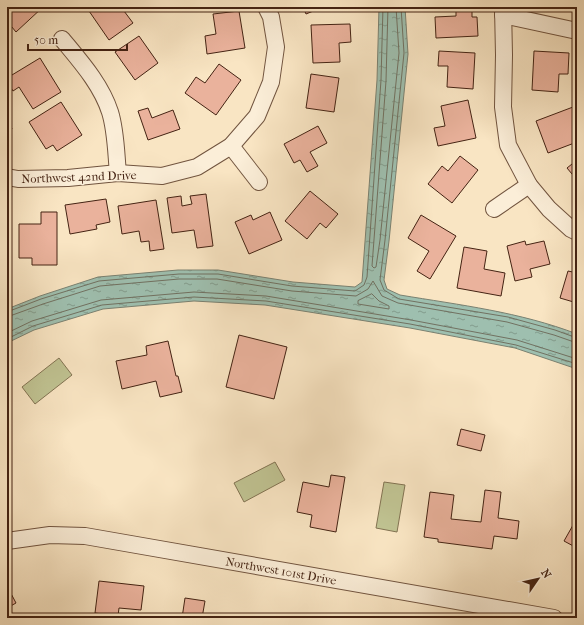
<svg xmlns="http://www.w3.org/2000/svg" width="584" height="625" font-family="'IM FELL French Canon',serif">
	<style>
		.garden { fill: #c0c392; stroke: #827352 }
		.water { fill: url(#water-ripples); stroke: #7a8171 }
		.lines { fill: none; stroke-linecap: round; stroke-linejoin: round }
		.shore { stroke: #717161; stroke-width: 1 }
		.building { fill: #eab29c; stroke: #442313 }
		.street-casing { stroke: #71543f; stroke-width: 18 }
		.street { stroke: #fbeed8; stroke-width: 16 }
		.labels { text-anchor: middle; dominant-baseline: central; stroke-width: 3; stroke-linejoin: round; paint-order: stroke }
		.street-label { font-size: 12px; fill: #442313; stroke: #fbeed8 }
	</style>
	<defs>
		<pattern id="water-ripples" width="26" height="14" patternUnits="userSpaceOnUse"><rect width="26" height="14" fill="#9ebfaf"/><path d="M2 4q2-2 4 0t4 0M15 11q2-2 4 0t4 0" fill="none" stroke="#829b8d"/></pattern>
	</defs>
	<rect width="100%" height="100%" fill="#f9e5c3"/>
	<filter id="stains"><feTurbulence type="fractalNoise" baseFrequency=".005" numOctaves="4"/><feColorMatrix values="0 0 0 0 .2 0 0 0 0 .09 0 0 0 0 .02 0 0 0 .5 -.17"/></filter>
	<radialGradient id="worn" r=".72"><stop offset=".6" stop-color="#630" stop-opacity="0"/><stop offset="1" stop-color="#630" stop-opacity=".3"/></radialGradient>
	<!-- garden -->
	<g class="garden">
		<polygon points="59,358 72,375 35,404 22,387"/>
		<polygon points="275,462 285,480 244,502 234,483"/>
		<polygon points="384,482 405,485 397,532 376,528"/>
	</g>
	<!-- water -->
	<path class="water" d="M379 7H405L408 54 389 241 384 280 387 289 400 295C460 305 520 312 577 334V369L515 348 410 328 265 305 194 301 103 309 34 330 7 343V309L40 296 98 277 178 270H218L293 282 355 287 362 282 377 80Z"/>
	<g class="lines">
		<!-- shore -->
		<g class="shore">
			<polyline points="388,7 386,81 372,266 374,268 376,267 380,240 399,53 396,7"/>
			<polyline points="401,7 404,53 385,240 380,280 384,290 399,299 508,317 555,330 577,338"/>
			<polygon points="372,294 379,301 389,306 389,309 358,304 358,301"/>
			<polyline points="7,312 41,299 99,281 179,274 218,274 292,286 355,291 364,285 367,277 381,80 383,7"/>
			<polyline points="7,317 43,304 100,286 179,279 217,279 292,291 356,296 368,289 373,281 382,296 398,303 507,322 554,335 577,343"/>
			<polyline points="7,333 32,321 101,300 194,292 266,296 411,320 517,340 577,359"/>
			<polyline points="7,339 33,326 102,305 194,297 266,301 410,324 516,345 577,364"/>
		</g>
	</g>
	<!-- building -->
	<g class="building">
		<polygon points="7,7 43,7 16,32 7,21"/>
		<polygon points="95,7 121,7 133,23 109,40 89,11"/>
		<polygon points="303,7 323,7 306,14"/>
		<polygon points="456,7 472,7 472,17 477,17 478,36 436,38 435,17 456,16"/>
		<polygon points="239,11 245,48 207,54 205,36 216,34 213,14"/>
		<polygon points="350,24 351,42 339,43 340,62 313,63 311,25"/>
		<polygon points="139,36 158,63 135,80 115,52"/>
		<polygon points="439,51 475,53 473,89 447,87 448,66 438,66"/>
		<polygon points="534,51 569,53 568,74 559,74 558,92 532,90"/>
		<polygon points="40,58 61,92 33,109 19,87 13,91 7,81 7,78"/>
		<polygon points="219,64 241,80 216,115 185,93 196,77 205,83"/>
		<polygon points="311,74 339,78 334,112 306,108"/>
		<polygon points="468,100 476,138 438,146 434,128 445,126 441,106"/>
		<polygon points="61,102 82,135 57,151 53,145 46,149 29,122"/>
		<polygon points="573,107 577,118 577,123 574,124 577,131 577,142 548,153 536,121"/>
		<polygon points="148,108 152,118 173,110 180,129 148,140 138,111"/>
		<polygon points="318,126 327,143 310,152 318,166 307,172 300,160 294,163 284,144"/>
		<polygon points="7,127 12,128 7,143"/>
		<polygon points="460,156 478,170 452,203 428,184 442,166 448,171"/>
		<polygon points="577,160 577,180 567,168"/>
		<polygon points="310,191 338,214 326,228 320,223 307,239 285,221"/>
		<polygon points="206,194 213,246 197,248 194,230 172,233 167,198 181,196 182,206 192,204 190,196"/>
		<polygon points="106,199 110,222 96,225 97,229 70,234 65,205"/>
		<polygon points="156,200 164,249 150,251 149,241 141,242 139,231 122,234 118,206"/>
		<rect x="7" y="204" width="1" height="36"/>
		<polygon points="41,212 57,212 57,265 32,265 32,258 19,258 19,224 41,224"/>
		<polygon points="270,212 282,240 249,254 235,222 251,215 253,220"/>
		<polygon points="421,215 456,236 430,279 417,271 429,251 408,238"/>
		<polygon points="525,241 526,245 544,241 550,264 530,269 532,277 515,281 507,246"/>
		<polygon points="464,247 487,251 484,269 505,273 501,296 457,288"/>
		<polygon points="568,271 577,273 577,303 560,298"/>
		<polygon points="239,335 287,347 274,399 226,387"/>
		<polygon points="168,341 176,376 178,376 182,392 160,397 156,381 122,389 116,361 147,355 146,346"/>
		<polygon points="461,429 485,435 481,451 457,445"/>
		<polygon points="331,475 345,477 336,532 310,527 312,515 297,512 303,482 329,487"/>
		<polygon points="485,490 501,492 498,518 519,521 517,539 494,536 492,549 438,542 438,539 424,537 430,492 454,495 451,519 481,522"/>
		<polygon points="577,518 577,548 564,541"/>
		<polygon points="99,581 144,586 141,610 119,608 118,616 95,613"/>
		<polygon points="7,586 16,603 7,608"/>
		<polygon points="185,598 205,601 202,618 182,618"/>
	</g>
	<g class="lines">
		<!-- street casing -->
		<g class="street-casing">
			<g id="street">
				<polyline points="503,7 504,55 503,107 508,145 529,185 549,209 571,229 577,232"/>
				<polyline points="503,15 577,31"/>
				<path d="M62 39C80 61 101 84 110 112 116 131 116 153 118 173"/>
				<polyline points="231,146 259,182"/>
				<polyline points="7,177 18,179 68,178 118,173 162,176 197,167 231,146 257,116 271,82 276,47 271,17 266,7"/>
				<polyline points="494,209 529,185"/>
				<polyline points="7,541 50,535 85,536 554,618"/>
			</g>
		</g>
		<!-- street -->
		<use href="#street" class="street"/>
	</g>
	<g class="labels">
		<!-- street labels -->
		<g class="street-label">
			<text transform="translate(79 177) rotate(-2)">Northwest 42nd Drive</text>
			<text transform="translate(281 571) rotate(10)">Northwest 101st Drive</text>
		</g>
	</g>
	<!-- margin -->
	<rect width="584" height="625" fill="none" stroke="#f9e5c3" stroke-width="24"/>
	<rect x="8" y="8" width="568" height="609" fill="none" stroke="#442313" stroke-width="2"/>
	<rect x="12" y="12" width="560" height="601" fill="none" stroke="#442313"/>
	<!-- north arrow -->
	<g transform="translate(538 579) rotate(56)" stroke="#fbeed8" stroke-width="3" paint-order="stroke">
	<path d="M0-3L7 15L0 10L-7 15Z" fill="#442313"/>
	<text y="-6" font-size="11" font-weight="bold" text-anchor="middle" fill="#442313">N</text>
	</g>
	<!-- scale -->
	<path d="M28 44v6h99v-6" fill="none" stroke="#442313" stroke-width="2"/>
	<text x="34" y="44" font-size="12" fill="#442313" stroke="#fbeed8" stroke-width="3" paint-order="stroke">50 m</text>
	<rect width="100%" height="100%" filter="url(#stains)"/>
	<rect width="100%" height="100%" fill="url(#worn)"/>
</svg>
